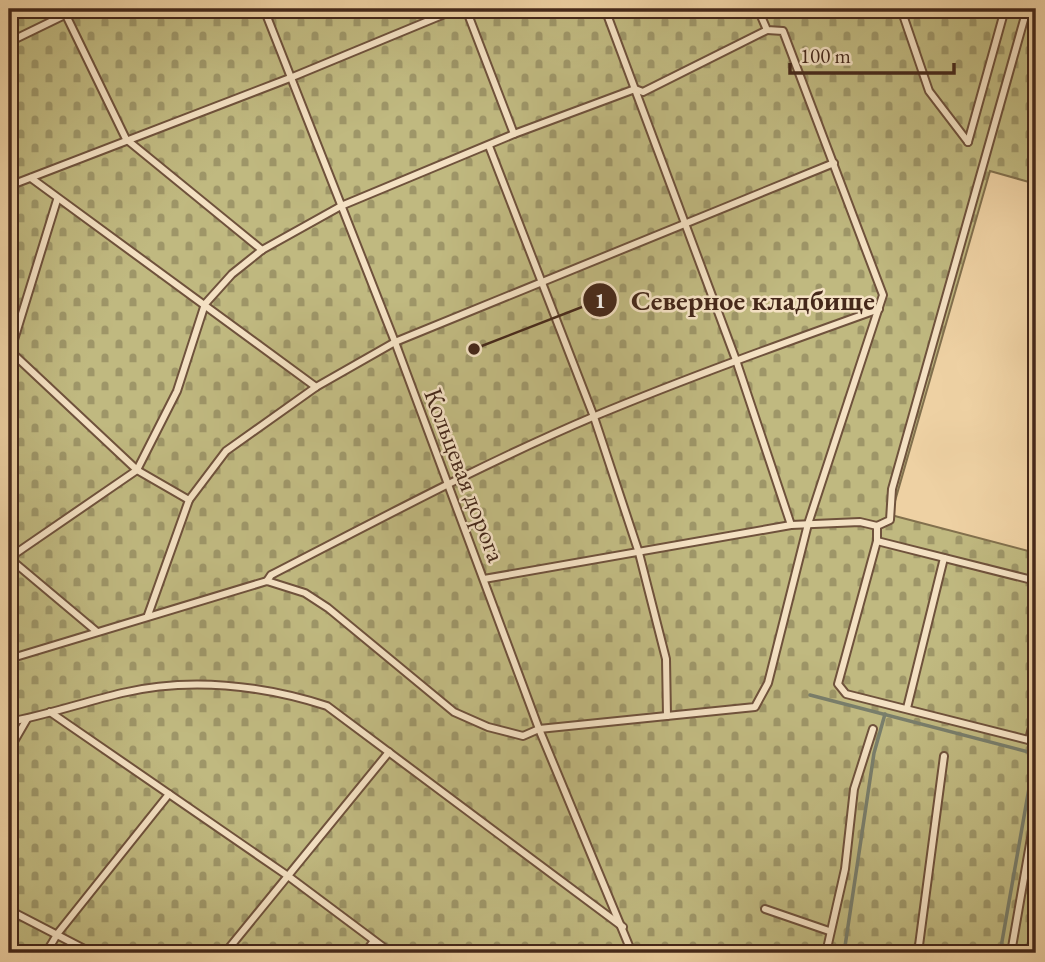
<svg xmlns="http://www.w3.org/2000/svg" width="1045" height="962" font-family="'EB Garamond',serif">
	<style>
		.cemetery { fill: url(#cemetery-stones); stroke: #82704d; stroke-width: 2 }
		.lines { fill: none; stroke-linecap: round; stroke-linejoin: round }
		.stream { stroke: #797e6b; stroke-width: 3.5 }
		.service-casing { stroke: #6f523c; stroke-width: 10 }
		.service { stroke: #f4e1c3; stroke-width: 6 }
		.labels { text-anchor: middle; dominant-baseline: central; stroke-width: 5; stroke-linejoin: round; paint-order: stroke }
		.street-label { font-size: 26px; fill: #45281a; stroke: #f4e1c3 }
		.leader { fill: none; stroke: #45281a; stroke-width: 2.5 }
		.callout-dot { fill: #45281a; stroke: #f4e1c3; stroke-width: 2.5 }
		.mark-label { font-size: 21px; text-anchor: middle; font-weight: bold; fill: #fff }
		.callout-label { font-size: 28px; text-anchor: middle; font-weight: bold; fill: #45281a; stroke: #f4e1c3; stroke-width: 5; stroke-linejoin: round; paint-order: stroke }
	</style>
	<defs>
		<pattern id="cemetery-stones" width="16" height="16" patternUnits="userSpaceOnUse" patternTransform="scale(1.75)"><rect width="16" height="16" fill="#c0b980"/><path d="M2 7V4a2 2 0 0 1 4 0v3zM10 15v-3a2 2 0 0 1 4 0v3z" fill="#9e9668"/></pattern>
	</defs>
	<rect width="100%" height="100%" fill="#eed1a3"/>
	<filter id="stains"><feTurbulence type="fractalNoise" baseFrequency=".00286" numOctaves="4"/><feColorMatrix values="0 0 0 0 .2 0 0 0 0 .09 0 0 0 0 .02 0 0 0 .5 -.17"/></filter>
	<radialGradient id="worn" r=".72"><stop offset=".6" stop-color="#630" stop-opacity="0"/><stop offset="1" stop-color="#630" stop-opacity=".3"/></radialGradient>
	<!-- cemetery -->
	<polygon class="cemetery" points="9,9 1036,9 1036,184 990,171 891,515 1036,553 1036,953 9,953"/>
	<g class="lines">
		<!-- stream -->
		<g class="stream">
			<polyline points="810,695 1036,754"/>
			<polyline points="844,953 874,753 885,714"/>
			<polyline points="1000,953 1035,754"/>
		</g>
		<!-- service casing -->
		<g class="service-casing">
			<g id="service">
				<polyline points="63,9 126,139 262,250"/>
				<polyline points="264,9 395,342 539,729 632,953"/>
				<polyline points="466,9 514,134"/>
				<polyline points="605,9 736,360 791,525"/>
				<polyline points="901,9 929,91 968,142"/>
				<polyline points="9,42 77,9"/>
				<polyline points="968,142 1005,9"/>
				<polyline points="489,146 594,417 639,553 666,659 667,716"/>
				<polyline points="31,178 316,387"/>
				<polyline points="9,186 290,78 457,9"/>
				<polyline points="9,350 137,470 189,500"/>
				<polyline points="9,356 57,200"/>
				<polyline points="877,526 890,520 892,489 1027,9"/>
				<polyline points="877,541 1036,581"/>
				<polyline points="9,558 137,470 177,391 205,304 232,274 262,250 341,206 514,134 635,89 643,92 767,30"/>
				<polyline points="9,558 96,631"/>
				<polyline points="484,579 791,525 860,522 877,526 877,541 838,684 846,694 1036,742"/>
				<path d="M267 581 271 575C378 520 484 463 595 416 689 377 784 343 879 309"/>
				<polyline points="148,615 189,500 226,451 316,387 395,342 834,163"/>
				<polyline points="9,659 267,581 305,593 328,608 454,712 488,727 523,736 539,729 755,707 768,683 808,524 883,295 783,31 767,30 758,9"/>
				<polyline points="907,708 944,558"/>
				<polyline points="50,712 288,876 391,953"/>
				<path d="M9 722C47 715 84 702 122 693 190 677 262 685 327 706L623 927"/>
				<polyline points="1029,740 1036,710"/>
				<polyline points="9,750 27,719"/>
				<polyline points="765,909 829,931"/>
				<polyline points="9,910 92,953"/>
				<polyline points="46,953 58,933 169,794"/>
				<polyline points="225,953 389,752"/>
				<polyline points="365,953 373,942"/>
				<polyline points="826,953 845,869 854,789 873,729"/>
				<polyline points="918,953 944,756"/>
				<polyline points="1011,953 1036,809"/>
			</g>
		</g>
		<!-- service -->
		<use href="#service" class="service"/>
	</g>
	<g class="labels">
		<!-- street labels -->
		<g class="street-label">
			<text transform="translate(465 475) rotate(69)">Кольцевая дорога</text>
		</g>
	</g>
	<!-- callouts -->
	<path class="leader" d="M474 349L600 300"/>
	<g class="callout-dot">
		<circle cx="474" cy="349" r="7"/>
		<circle cx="600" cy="300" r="18"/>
	</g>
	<g class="mark-label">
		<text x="600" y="308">1</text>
	</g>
	<g class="callout-label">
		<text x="753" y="310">Северное кладбище</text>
	</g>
	<!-- margin -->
	<rect width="1045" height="962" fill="none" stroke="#eed1a3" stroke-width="35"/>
	<rect x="10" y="10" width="1024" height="941" fill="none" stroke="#45281a" stroke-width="3.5"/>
	<rect x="18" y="18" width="1010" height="927" fill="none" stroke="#45281a" stroke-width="2"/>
	<!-- scale -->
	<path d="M790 63v10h164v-10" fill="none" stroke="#45281a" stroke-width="3.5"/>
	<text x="800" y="63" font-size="21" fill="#45281a" stroke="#f4e1c3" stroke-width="5" paint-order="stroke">100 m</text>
	<rect width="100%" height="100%" filter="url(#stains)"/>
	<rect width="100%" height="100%" fill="url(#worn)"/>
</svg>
